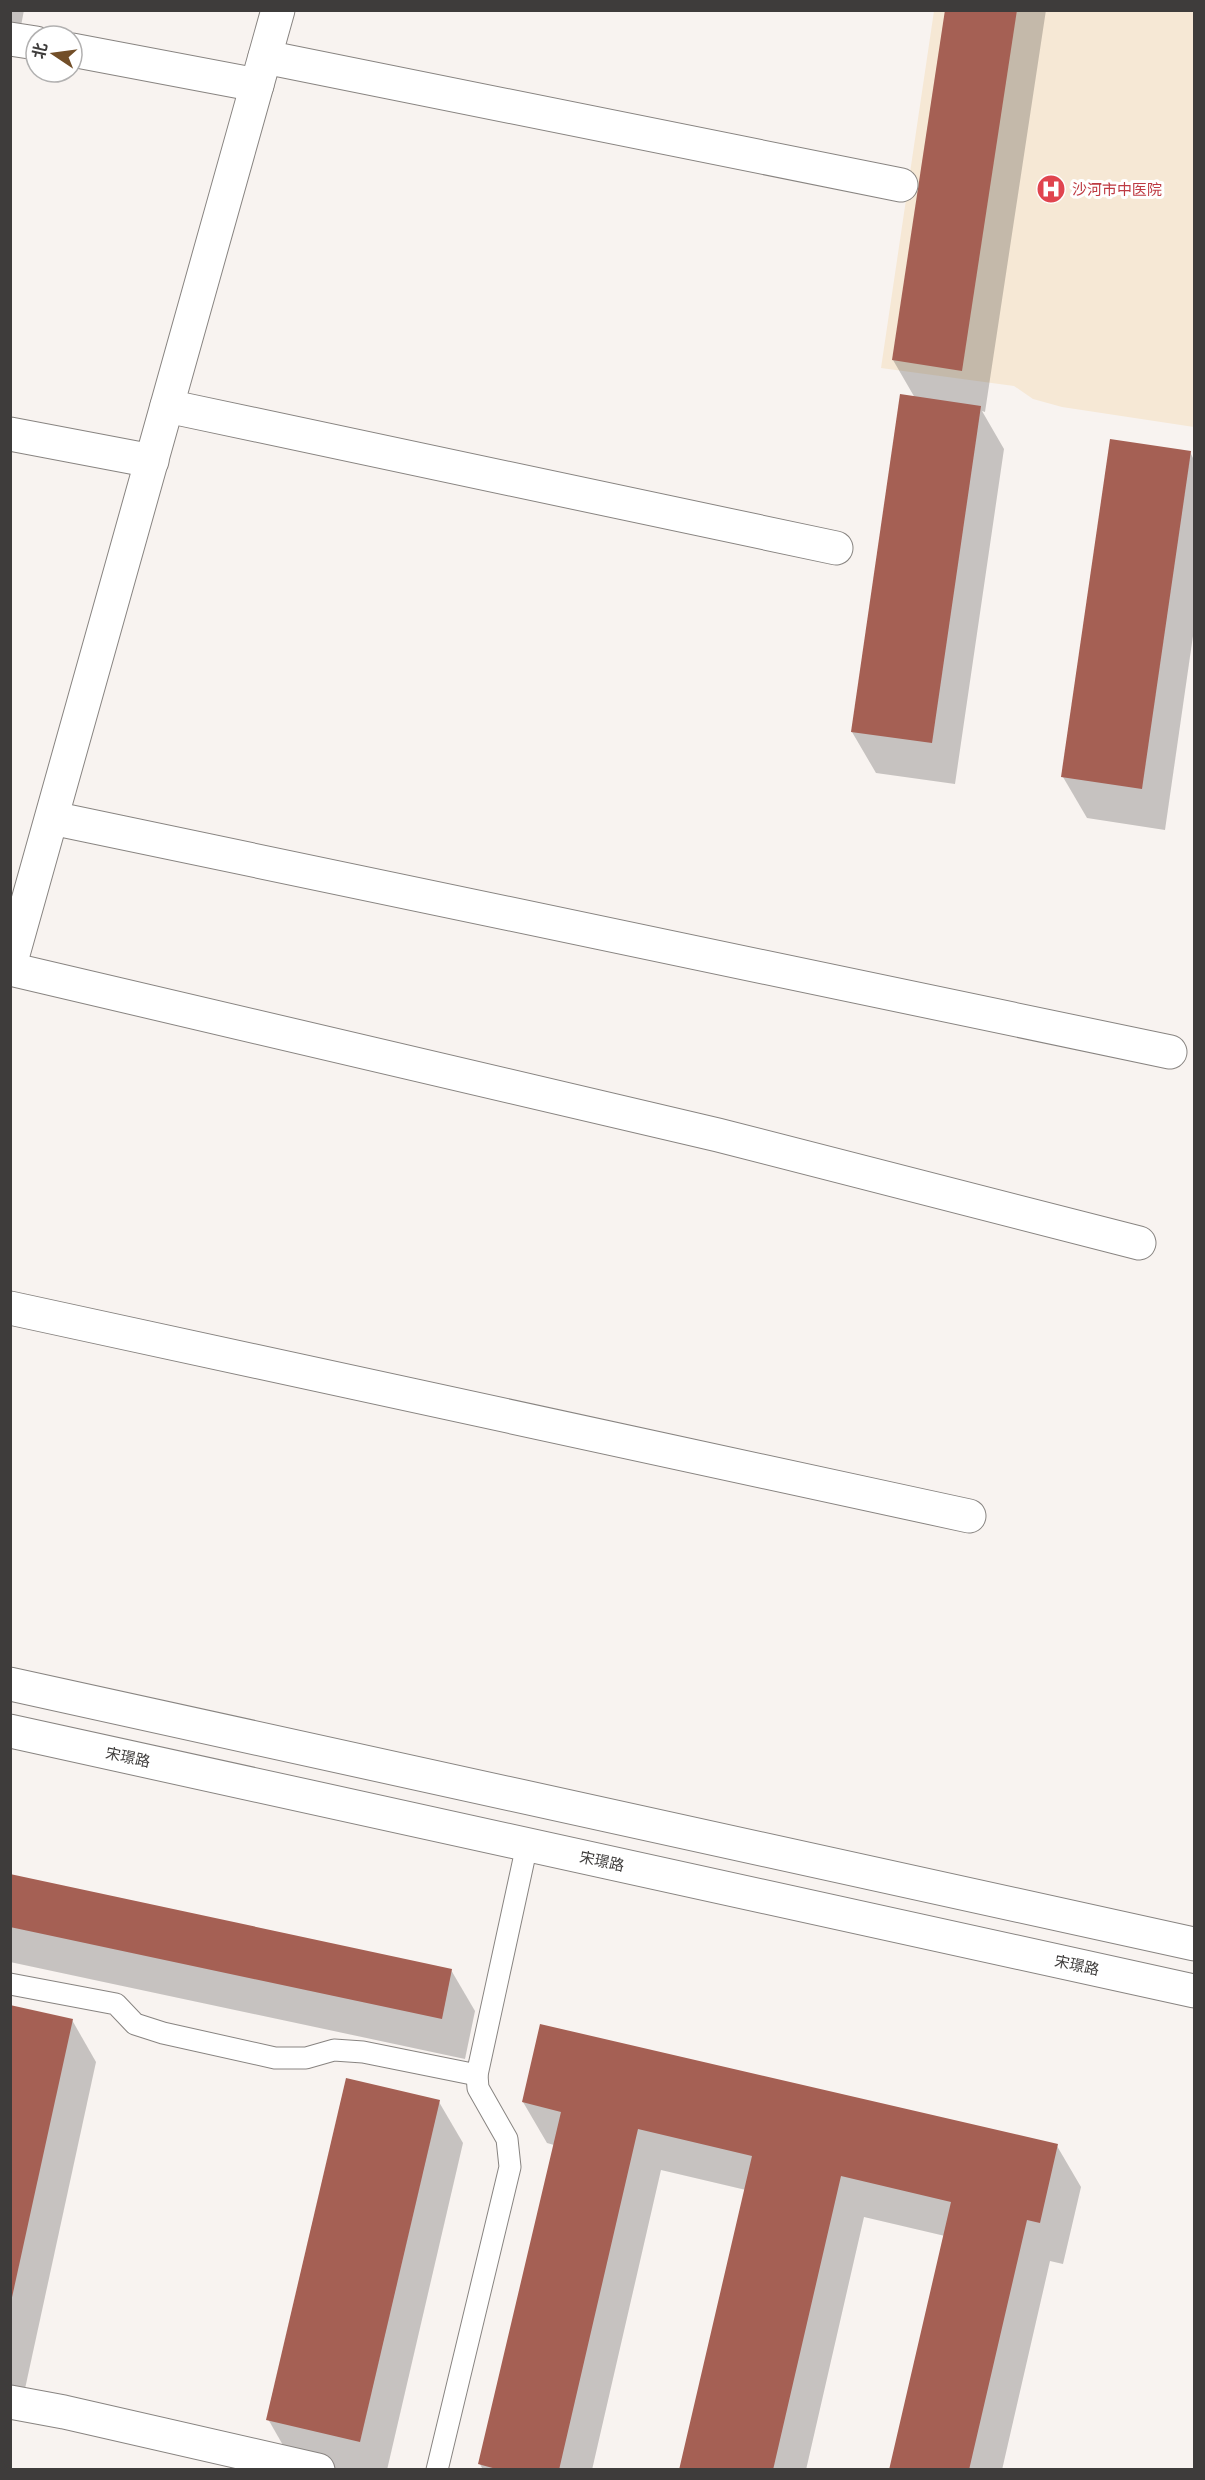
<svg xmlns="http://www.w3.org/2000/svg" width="1205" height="2480" font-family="Montserrat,'Noto Sans SC',sans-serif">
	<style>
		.medical { fill: #f6e8d5 }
		.shadow { fill: #0003 }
		.building { fill: #a56054 }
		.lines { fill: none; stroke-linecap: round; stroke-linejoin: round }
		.service-casing { stroke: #888481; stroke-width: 23 }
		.minor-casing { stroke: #888481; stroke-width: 35 }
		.trunk-casing { stroke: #888481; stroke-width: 35 }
		.service { stroke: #fff; stroke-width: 21 }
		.minor { stroke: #fff; stroke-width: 33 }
		.trunk { stroke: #fff; stroke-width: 33 }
		.labels { text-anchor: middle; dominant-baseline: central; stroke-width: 6; stroke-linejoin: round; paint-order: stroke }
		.health-label { font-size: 15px; fill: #be3a42; stroke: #fff; text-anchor: start }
		.street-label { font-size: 15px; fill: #3e3c3b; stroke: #fff }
	</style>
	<rect width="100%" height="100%" fill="#f8f3f0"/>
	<!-- medical -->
	<polygon class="medical" points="934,11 1194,11 1194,427 1062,407 1033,399 1014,386 881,368"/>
	<!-- shadow -->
	<g class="shadow">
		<polygon points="10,10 24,10 18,42 10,40"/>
		<polygon points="946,10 1046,10 985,412 982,411 1004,449 955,784 876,773 852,732 915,398 893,360"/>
		<polygon points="1190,452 1194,460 1194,629 1165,830 1087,818 1063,777"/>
		<polygon points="10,1876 451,1970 475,2011 465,2059 10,1962"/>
		<polygon points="10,2006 72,2020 96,2062 18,2421 10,2419"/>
		<polygon points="439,2102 463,2143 387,2470 328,2470 292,2461 268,2419"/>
		<polygon points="523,2102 1057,2146 1081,2187 1063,2264 1050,2261 1002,2470 891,2470 945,2236 864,2217 806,2470 681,2470 746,2190 661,2170 592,2470 483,2470 480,2464 554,2145 547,2143"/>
	</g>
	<!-- building -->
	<g class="building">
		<polygon points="945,10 1017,10 962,371 892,360"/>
		<polygon points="900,394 981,406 932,743 851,732"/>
		<polygon points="1110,439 1191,451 1142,789 1061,777"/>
		<polygon points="10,1874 452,1969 442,2019 10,1927"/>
		<polygon points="10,2005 73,2019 11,2302 10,2302"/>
		<polygon points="540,2024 1058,2144 1040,2223 1027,2220 969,2470 889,2470 951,2202 841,2176 773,2470 679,2470 752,2156 638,2129 559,2470 500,2470 478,2464 561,2112 522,2102"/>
		<polygon points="346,2078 440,2100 360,2442 266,2420"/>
	</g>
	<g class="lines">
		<!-- service casing -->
		<g class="service-casing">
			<g id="service">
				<polyline points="10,1984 116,2004 135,2024 163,2033 275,2058 306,2058 334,2050 363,2052 477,2075"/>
				<polyline points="437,2470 510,2167 507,2139 478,2088 477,2075 527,1845"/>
			</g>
		</g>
		<!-- minor casing -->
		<g class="minor-casing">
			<g id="minor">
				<polyline points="10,39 36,43"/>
				<polyline points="72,50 257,85"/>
				<polyline points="265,57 901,185"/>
				<polyline points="167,406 836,548"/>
				<polyline points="10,434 152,461"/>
				<polyline points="52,818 1170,1052"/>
				<polyline points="10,965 278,10"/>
				<polyline points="10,969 718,1135 1139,1243"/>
				<polyline points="10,1308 969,1516"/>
				<polyline points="10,2402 64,2412 318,2470"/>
			</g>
		</g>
		<!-- trunk casing -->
		<g class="trunk-casing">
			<g id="trunk">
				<polyline points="10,1684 1194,1944"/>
				<polyline points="10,1731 1194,1991"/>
			</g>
		</g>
		<!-- service -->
		<use href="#service" class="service"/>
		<!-- minor -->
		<use href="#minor" class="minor"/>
		<!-- trunk -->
		<use href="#trunk" class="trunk"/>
	</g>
	<!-- icons -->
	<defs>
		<g id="hospital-disc" transform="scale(1.5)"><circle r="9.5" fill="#e0444e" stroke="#fff"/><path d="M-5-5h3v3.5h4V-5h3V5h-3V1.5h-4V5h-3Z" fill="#fff"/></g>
	</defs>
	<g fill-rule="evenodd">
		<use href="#hospital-disc" x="1051" y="189"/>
	</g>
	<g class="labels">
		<!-- health labels -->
		<g class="health-label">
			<text x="1072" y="189">沙河市中医院</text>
		</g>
		<!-- street labels -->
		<g class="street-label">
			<text transform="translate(128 1757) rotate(12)">宋璟路</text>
			<text transform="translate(602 1861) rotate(12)">宋璟路</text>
			<text transform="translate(1077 1965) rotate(12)">宋璟路</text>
		</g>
	</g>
	<!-- border -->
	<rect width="1205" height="2480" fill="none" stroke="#3e3c3b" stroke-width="24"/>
	<!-- north arrow -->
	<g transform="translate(54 54) rotate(283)"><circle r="28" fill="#ffffff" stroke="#b2b1b1" stroke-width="1.5"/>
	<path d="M0-4.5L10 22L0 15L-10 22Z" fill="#724e28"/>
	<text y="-9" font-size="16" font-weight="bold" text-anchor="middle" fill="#3e3c3b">北</text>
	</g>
</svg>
